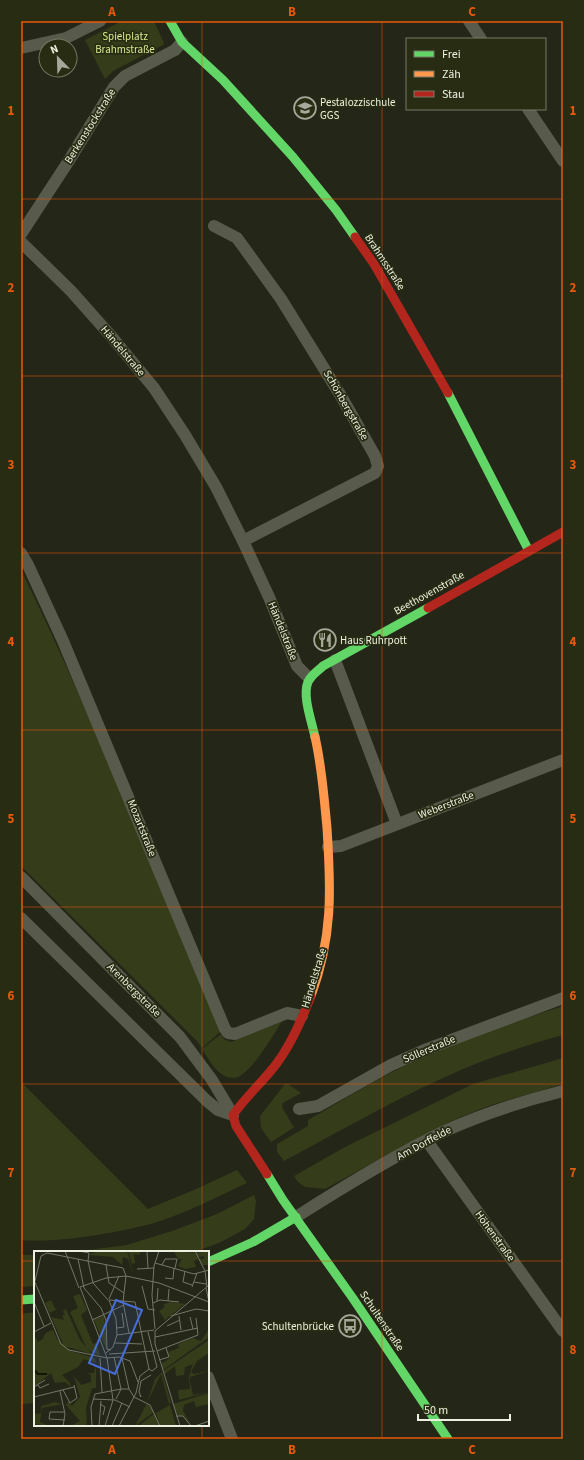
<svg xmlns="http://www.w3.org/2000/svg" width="584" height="1460" font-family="'Source Sans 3',sans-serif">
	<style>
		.green { fill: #353c19 }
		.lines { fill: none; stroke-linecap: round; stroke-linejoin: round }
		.street { stroke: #585b4c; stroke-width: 12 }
		.fast { stroke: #63d668; stroke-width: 9 }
		.slow { stroke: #ff974d; stroke-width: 9 }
		.jam { stroke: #b3261e; stroke-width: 9 }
		.grid { fill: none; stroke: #e8590c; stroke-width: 1; stroke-opacity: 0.55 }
		.labels { text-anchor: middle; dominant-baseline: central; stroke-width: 3.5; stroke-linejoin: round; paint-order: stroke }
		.park-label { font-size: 11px; fill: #d8e990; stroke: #272c12 }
		.poi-label { font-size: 11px; fill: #ecf0e0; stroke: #272c12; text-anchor: start }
		.street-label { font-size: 11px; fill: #ecf0e0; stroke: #272c12 }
		.inset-river { fill: none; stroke: #111502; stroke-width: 2 }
		.inset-road { fill: none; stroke: #747768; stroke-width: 1 }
		.view { fill: #466eda; fill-opacity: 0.15; stroke: #466eda; stroke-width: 2 }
		.inset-edge { fill: none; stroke: #ecf0e0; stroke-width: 2 }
		.neatline { fill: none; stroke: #e8590c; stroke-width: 1.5 }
		.grid-label { font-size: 13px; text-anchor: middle; font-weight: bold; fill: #e8590c }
	</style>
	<rect width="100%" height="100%" fill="#242618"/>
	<!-- green -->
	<g class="green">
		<polygon points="122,21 154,21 164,43 163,45 113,71 105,79 85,40"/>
		<path d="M21 570C95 721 156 877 220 1032L202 1048 196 1040 21 866Z"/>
		<path d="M563 1006V1035C523 1046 481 1060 443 1078 389 1103 336 1133 284 1161L277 1152V1144L308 1126V1120C343 1100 378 1078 415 1061 462 1039 513 1022 563 1006Z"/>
		<path d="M282 1021C274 1035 252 1071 238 1077 233 1079 228 1078 223 1075 214 1070 208 1058 202 1049L221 1034 225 1040 231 1042Z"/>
		<polygon points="563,1058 563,1084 491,1105 458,1118 422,1136 325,1189 305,1187 298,1182 294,1176 345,1147 473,1084"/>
		<path d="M21 1082 148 1209 196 1189 237 1170 247 1183C217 1197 186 1213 154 1223 116 1233 60 1243 21 1240Z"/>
		<polygon points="285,1084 288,1084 301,1093 283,1103 282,1107 293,1126 295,1127 271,1142 261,1128 260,1116"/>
		<polygon points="254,1195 256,1201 254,1219 245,1229 221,1242 195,1252 72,1252 127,1245 175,1230 217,1214"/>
		<polygon points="21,1255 35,1255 35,1286 21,1287"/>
		<polygon points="35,1312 35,1403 21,1404 21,1314"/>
	</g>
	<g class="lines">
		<!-- street -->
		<g class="street">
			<polyline points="469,21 481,39"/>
			<polyline points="21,48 66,38 100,21"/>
			<polyline points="528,109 563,161"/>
			<polyline points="214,226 237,238 281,299 341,396 375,456 378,466 375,473 243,541"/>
			<polyline points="21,234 68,162 114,87 125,76 175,50 182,42"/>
			<polyline points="21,242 71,291 111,336 154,388 185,435 216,487 243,541 269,597 297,666 309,678"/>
			<polyline points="21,553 28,565 63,641 225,1029 228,1033 235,1034 287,1013 302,1016"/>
			<polyline points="335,660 397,824"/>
			<polyline points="328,847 341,846 563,760"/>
			<polyline points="21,877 180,1037 212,1080 233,1115"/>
			<polyline points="21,918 207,1101 218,1110 233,1115"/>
			<polyline points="299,1109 318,1106 391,1065 427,1049 563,998"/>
			<polyline points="427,1141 563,1331"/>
			<path d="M296 1217C343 1187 395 1155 445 1131 483 1114 523 1101 563 1091"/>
			<polyline points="208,1377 232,1439"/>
		</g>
		<!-- fast -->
		<g class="fast">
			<polyline points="170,21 182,42 223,80 293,157 336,210 355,237"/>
			<polyline points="448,393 529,551"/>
			<path d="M315 737C312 722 302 696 308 682 311 675 318 671 323 666L428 608"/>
			<polyline points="267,1174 283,1200 352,1297 448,1439"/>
			<polyline points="208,1262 253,1242 296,1217"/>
			<polyline points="21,1300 35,1299"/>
		</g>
		<!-- slow -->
		<path class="slow" d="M311 996C333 937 331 889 327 828 324 797 322 767 315 737"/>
		<!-- jam -->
		<g class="jam">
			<polyline points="355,237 374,264 448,393"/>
			<polyline points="428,608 563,532"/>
			<path d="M267 1174 236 1126 233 1115C246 1096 264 1081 277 1063 292 1043 302 1019 311 996"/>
		</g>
	</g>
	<!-- grid -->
	<path class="grid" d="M202 21V1252M382 21V1439M21 199H563M21 376H563M21 553H563M21 730H563M21 907H563M21 1084H563M21 1261H35M208 1261H563M202 1425V1439"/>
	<!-- icons -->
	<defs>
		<g id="school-ring" transform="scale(1.15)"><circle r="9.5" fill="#272c12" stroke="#a6a99a" stroke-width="1.5"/><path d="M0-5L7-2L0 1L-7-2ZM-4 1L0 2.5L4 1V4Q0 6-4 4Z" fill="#a6a99a"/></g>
		<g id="restaurant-ring" transform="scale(1.15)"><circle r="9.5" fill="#272c12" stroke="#a6a99a" stroke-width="1.5"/><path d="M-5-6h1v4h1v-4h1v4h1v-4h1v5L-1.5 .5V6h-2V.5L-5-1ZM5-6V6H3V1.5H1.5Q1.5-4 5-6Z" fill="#a6a99a"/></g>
		<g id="bus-ring" transform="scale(1.15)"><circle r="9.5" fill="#272c12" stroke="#a6a99a" stroke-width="1.5"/><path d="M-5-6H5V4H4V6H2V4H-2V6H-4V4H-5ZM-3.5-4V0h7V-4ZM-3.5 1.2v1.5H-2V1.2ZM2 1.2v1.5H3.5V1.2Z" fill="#a6a99a"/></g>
	</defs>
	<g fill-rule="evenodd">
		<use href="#school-ring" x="305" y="108"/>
		<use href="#restaurant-ring" x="325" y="640"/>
		<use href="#bus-ring" x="350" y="1326"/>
	</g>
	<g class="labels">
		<!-- park labels -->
		<g class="park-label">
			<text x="125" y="36">Spielplatz<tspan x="125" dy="13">Brahmstraße</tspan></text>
		</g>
		<!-- poi labels -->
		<g class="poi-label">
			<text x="320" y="102">Pestalozzischule<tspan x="320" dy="13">GGS</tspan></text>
			<text x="340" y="640">Haus Ruhrpott</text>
			<text x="334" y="1326" text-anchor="end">Schultenbrücke</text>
		</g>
		<!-- street labels -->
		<g class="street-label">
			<text transform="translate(90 126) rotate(-58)">Berkenstockstraße</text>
			<text transform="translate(385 262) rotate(57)">Brahmsstraße</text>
			<text transform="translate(123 351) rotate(50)">Händelstraße</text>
			<text transform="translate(346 405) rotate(60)">Schönbergstraße</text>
			<text transform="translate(429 593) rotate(-29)">Beethovenstraße</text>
			<text transform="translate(283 631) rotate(68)">Händelstraße</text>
			<text transform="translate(446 805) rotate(-21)">Weberstraße</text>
			<text transform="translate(142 828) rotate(68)">Mozartstraße</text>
			<text transform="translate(314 978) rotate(-73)">Händelstraße</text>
			<text transform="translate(134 990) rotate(45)">Arenbergstraße</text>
			<text transform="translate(429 1049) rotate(-23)">Söllerstraße</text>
			<text transform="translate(424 1143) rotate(-28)">Am Dorffelde</text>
			<text transform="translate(495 1236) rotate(54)">Höhenstraße</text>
			<text transform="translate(382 1321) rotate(56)">Schultenstraße</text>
		</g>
	</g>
	<!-- overview -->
	<g transform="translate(34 1251)">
		<rect width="175" height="175" fill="#242618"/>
		<path d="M63 0H93L100 25 94 8 89 6 88 14 79 6 55 4ZM94 0H106V4L100 3 101 12 98 13 102 26ZM140 0 161 2 164 8 160 10 162 16 151 18 144 15 148 8H144ZM175 0V14H168L165 8H170V5L164 6 162 2ZM46 43 53 59 47 64 59 93 62 92 66 104 71 105 61 103 53 98 36 61 44 57 39 45ZM17 49 22 59 15 62 17 66 30 69 28 64H31L29 60 32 58 46 89 58 103 30 95 11 52ZM137 51 151 53 131 69 125 60 130 57V53ZM70 64 73 98H76L73 100 60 69ZM175 78V86L129 119 127 113 136 107 134 101 145 97 144 93 158 87 167 90ZM19 79 23 88 37 100 61 107 62 112V137H58L52 157 53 175H36L46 170 32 154 34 150 38 155 46 146 40 125 47 134 57 131V124L54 122H60L62 112 50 108 44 116 28 124 36 132 37 136 31 131 21 132 17 122 0 136V88L2 87 4 91 10 87 9 86 13 81ZM175 89V102L163 110 157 121 160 123 175 120 156 126V130L159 144 175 141 145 149 144 139 156 138 155 126 157 118 159 113 151 116 150 124 142 125 141 115 131 123 129 120ZM128 121 137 152 135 153 127 123 113 152 121 128ZM175 142V153L162 156 160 150 150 154 149 160 155 170 157 174 150 165 144 164 139 153ZM21 151 28 153 8 157 6 171 15 175 0 173V163L7 162V155ZM113 152 120 161 101 175ZM136 154 142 175H127L122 162ZM121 162 126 175H105L112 169Z" fill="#353c19"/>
		<path class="inset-river" d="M0 119 4 123H13"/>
		<path class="inset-road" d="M31 0 45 37M45 0 55 2 54 10 59 32 74 49M113 0 114 17M161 0 171 20 173 36M44 8 50 37 67 57 72 69 73 98 77 99M121 12 160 23 175 19M72 14 75 32 90 42M128 14 131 8H143L141 17M103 18 120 17M151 20 149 31 158 34M131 27 139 28 140 17M0 29 27 93 35 99 73 107 79 149 71 175M1 30 7 5 13 2 89 17 92 25 89 51 95 82M160 31 172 33M108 35 114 58 121 59M46 36 72 27 92 25 125 32 175 51M46 36 73 107 85 106 96 110 104 131M158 36 163 22M172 37 175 51M75 48 85 25M75 49 101 51 115 118M123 50 124 37M134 50 135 38M0 51 10 75M119 52 126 49 145 51M137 65 162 58 175 60M145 65 147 79M156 66 159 78M58 69 90 54M133 75 146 69M83 77 90 76 88 62M121 78 118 44 120 15 125 0M0 81 17 72M114 81 123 116 118 120 115 118M83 84 120 79M121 86 164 77M81 92 108 93M123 100 164 84 162 67M72 102 79 96 83 84 82 68 75 49M75 103 121 100M80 106 87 138 82 148M66 107 68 141M88 107 95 138M125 109 135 106 132 97M4 134 6 137 15 133M0 136 11 129M29 139 36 152 43 147 40 134M26 140 31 163 29 175M106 144 107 146 105 141 107 130 117 124M0 146 40 136M59 148 81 149 96 156M66 153 71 156 69 164M31 161H16L15 168 31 169M142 165H149L157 175M58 175 57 156 61 143 87 138H95L100 146 116 154 126 175M65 175 67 150M78 175 88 152M85 175 102 142 106 125 115 118M146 175 121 93V80L175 34M161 175 175 170"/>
		<path class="view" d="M82 49 108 59 81 123 55 112Z"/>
		<rect width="175" height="175" class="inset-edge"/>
	</g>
	<!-- border -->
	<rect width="584" height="1460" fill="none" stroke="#272c12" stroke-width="44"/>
	<!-- legend -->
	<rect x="406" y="38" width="140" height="72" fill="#272c12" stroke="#767a64"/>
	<rect x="414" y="51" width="20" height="6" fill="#63d668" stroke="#767a64"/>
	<text x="442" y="58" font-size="12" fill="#ecf0e0">Frei</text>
	<rect x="414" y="71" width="20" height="6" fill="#ff974d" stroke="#767a64"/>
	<text x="442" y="78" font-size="12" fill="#ecf0e0">Zäh</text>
	<rect x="414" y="91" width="20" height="6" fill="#b3261e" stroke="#767a64"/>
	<text x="442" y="98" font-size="12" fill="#ecf0e0">Stau</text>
	<!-- north arrow -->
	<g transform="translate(58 58) rotate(337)"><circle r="19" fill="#272c12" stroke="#767a64"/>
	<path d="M0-3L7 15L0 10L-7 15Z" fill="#a6a99a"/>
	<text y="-6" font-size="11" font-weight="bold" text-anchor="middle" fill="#ecf0e0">N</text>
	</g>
	<!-- scale -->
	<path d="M418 1414v6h92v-6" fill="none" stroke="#ecf0e0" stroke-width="2"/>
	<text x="424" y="1414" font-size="12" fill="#ecf0e0" stroke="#272c12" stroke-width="3" paint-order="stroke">50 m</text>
	<rect x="22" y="22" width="540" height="1416" class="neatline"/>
	<g class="grid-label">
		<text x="112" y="16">A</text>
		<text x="292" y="16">B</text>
		<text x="472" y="16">C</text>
		<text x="11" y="115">1</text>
		<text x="573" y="115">1</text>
		<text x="11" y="292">2</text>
		<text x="573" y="292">2</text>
		<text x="11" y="469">3</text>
		<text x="573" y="469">3</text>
		<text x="11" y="646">4</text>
		<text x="573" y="646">4</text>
		<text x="11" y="823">5</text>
		<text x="573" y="823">5</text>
		<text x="11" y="1000">6</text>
		<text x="573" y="1000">6</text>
		<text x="11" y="1177">7</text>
		<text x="573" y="1177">7</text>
		<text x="11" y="1354">8</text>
		<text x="573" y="1354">8</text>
		<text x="112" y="1454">A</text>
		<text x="292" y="1454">B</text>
		<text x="472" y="1454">C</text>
	</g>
</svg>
